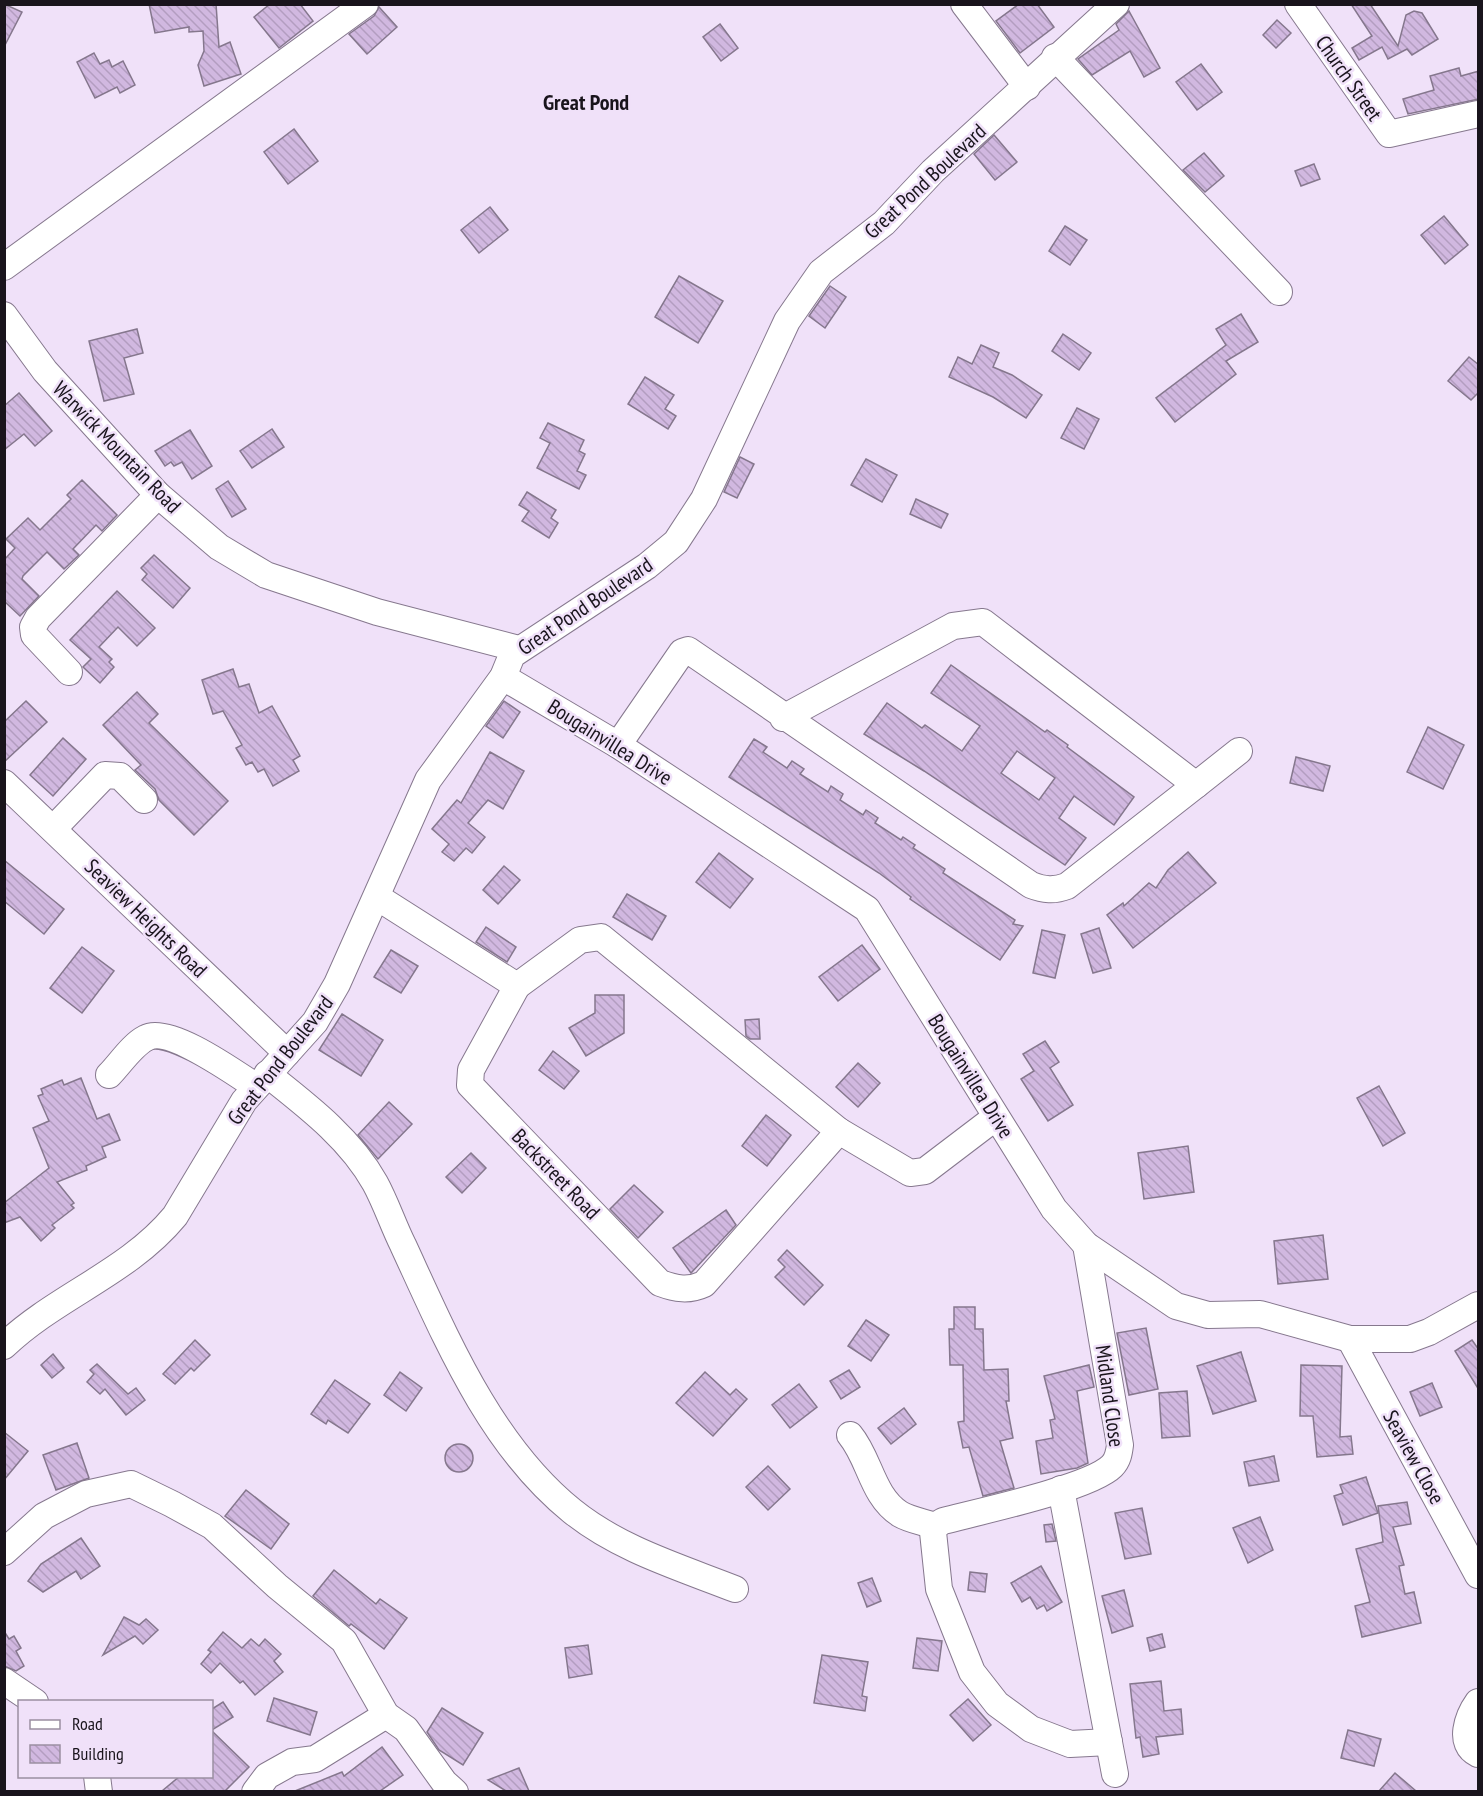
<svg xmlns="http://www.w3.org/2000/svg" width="1483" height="1796" font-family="'PT Sans Narrow',sans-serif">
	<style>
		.building { fill: url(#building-back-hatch); stroke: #85778d; stroke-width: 1.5; fill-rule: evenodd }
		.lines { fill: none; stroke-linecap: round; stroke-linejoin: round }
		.minor-casing { stroke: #86788e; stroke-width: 28 }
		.minor { stroke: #fff; stroke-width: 26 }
		.labels { text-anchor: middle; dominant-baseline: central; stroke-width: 5; stroke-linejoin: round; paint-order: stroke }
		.street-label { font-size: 21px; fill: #19141c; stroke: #f0e1f9 }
		.neighbourhood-label { font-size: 22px; font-weight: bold; fill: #19141c; stroke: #f0e1f9 }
	</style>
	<defs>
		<pattern id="building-back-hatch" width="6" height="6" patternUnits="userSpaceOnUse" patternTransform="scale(1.5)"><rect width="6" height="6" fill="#d1b8e0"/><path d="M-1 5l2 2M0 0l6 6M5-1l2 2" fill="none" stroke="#b39dc0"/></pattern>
	</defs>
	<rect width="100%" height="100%" fill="#f0e1f9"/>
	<!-- building -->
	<g class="building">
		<polygon points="4,4 22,12 4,47"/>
		<polygon points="149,4 216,4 219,47 230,42 241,74 204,86 198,65 204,51 203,31 189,32 189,27 155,33"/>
		<polygon points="270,4 300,4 313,21 279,48 254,17"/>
		<polygon points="1019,4 1037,4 1054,27 1020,53 996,21"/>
		<polygon points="1351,4 1370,4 1398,46 1406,15 1414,11 1422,13 1438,39 1412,55 1407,49 1388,59 1382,47 1359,60 1352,48 1372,36"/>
		<polygon points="379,7 397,27 367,54 349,34 374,16"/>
		<polygon points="1129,11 1160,68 1144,77 1130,51 1092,75 1078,59 1119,30 1116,24"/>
		<polygon points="1277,20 1291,33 1276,48 1263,35"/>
		<polygon points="720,24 738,48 721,61 703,37"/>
		<polygon points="94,53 100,64 109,60 112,67 123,61 135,85 120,93 117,87 95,98 77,62"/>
		<polygon points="1201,64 1222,92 1197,110 1176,82"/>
		<polygon points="1459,68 1461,76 1479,71 1479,99 1408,114 1403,99 1434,90 1430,76"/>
		<polygon points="294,129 318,161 288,184 264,152"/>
		<polygon points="994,135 1017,162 995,180 974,154"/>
		<polygon points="1204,153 1224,176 1205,192 1183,170"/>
		<polygon points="1314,164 1320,179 1301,186 1295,171"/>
		<polygon points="490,207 508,230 479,253 461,230"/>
		<polygon points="1444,216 1468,245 1445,264 1421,235"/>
		<polygon points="1065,226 1087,240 1070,265 1049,251"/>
		<polygon points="679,276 723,301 698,343 655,317"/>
		<polygon points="830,286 846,297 825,328 809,316"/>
		<polygon points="1241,314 1258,342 1226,361 1236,374 1175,422 1156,398 1226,345 1216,329"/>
		<polygon points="137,329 143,353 124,358 134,394 104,401 89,341"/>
		<polygon points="1063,334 1091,353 1079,370 1052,351"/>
		<polygon points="981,345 999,353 993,367 1012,375 1042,395 1026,418 993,397 949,377 958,357 972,364"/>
		<polygon points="1469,357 1479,365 1479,392 1471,400 1448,381"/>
		<polygon points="645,377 674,395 665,409 676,416 668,429 628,404"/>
		<polygon points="19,393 52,431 35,446 24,434 4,450 4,406"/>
		<polygon points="1077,408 1099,419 1084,449 1061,438"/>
		<polygon points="548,423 584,440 579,451 585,454 577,471 586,475 579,489 537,468 550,443 540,438"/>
		<polygon points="272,429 284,447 252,468 240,451"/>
		<polygon points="190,430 212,466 192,479 182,462 174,466 171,462 165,466 155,451"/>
		<polygon points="740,457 754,464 737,498 724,492"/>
		<polygon points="866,459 897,475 882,502 851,485"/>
		<polygon points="82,480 117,515 102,531 96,525 73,549 79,555 64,569 47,552 23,576 22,579 39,596 20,616 4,601 4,560 15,548 6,539 28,518 40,530 71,499 67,495"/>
		<polygon points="228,481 246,509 232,517 216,489"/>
		<polygon points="527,492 556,510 551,518 558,523 549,538 522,521 529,511 519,505"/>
		<polygon points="916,499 948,514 941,528 910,514"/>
		<polygon points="154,555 190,588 173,608 142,580 147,574 141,568"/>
		<polygon points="117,591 155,628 137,646 118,627 99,647 112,659 109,662 114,667 100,683 83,667 91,659 70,640"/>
		<path d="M951 665 1045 732 1047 730 1068 745 1067 747 1134 797 1114 825 1074 796 1059 818 1086 838 1065 865 924 771 864 734 887 703 922 728 925 725 962 751 980 726 931 693ZM1017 751 1055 778 1039 800 1001 773Z"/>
		<polygon points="233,669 239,687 249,684 259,713 272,706 300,756 293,760 299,771 273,786 264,769 258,772 252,762 246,765 236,748 242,745 223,711 213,714 202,680"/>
		<polygon points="137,692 158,714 149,723 228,801 194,835 159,800 155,789 135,770 141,765 103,725"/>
		<polygon points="26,701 47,722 4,762 4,722"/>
		<polygon points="504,701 520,712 503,738 486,726"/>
		<polygon points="1428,727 1464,745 1443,789 1407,772"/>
		<polygon points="63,738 86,759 53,796 30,775"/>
		<polygon points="754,739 767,747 763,752 787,768 792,761 804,769 800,774 828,792 831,786 843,794 840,800 863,815 866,810 878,818 875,823 901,840 903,837 915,845 913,848 945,869 943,873 1015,920 1013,924 1023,926 1000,960 910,899 911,897 879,873 729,777"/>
		<polygon points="490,752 524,771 503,809 488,800 468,823 485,837 472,853 466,848 454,861 442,852 449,844 432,829 457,800 461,803"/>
		<polygon points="1296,757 1330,766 1323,791 1290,783"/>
		<polygon points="1188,852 1216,883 1133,948 1107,915 1123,903 1124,906 1149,883 1156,888 1168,870"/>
		<polygon points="719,853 753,879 730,908 696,882"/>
		<polygon points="4,860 64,909 44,934 4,901"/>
		<polygon points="504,866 520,880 498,904 483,890"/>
		<polygon points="627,894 666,916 652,940 613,917"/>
		<polygon points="486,927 516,947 507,962 476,942"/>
		<polygon points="1099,928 1111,968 1093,973 1081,934"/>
		<polygon points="1042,930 1065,935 1055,978 1033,973"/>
		<polygon points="862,945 880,969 838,1001 819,977"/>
		<polygon points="82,947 114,971 82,1013 50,988"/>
		<polygon points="391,950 418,966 401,993 374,977"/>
		<polygon points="595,995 624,995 624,1033 586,1056 569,1028 595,1013"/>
		<polygon points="342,1014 383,1040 361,1076 319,1050"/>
		<polygon points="759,1019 760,1039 750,1039 746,1036 745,1020"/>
		<polygon points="1045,1041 1059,1062 1050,1068 1073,1105 1048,1121 1021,1079 1034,1071 1023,1054"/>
		<polygon points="553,1051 579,1071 564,1089 539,1070"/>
		<polygon points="858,1063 880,1083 858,1107 836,1087"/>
		<polygon points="81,1078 97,1119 109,1114 120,1140 102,1147 106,1157 86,1166 87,1170 57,1182 74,1203 71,1205 74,1208 52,1225 55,1228 41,1241 20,1217 4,1223 4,1203 49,1168 33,1128 49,1121 38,1096 43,1094 41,1089 62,1080 64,1085"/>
		<polygon points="1379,1086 1405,1133 1383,1146 1357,1098"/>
		<polygon points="389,1102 412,1124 378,1159 358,1135"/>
		<polygon points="766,1115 791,1135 767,1166 742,1146"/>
		<polygon points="1188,1146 1194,1192 1144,1199 1138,1153"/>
		<polygon points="471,1153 486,1168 462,1193 446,1177"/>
		<polygon points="634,1185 663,1212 638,1238 610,1209"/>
		<polygon points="726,1210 736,1225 691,1273 673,1248"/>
		<polygon points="1323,1235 1328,1279 1278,1284 1274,1241"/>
		<polygon points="787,1250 823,1285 804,1305 775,1277 785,1267 778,1260"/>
		<polygon points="954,1307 975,1307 975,1329 983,1329 984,1370 1008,1369 1009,1401 1006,1401 1013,1438 1000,1441 1014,1488 983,1496 969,1447 963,1448 958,1422 964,1421 963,1365 950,1365 949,1329 954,1329"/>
		<polygon points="866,1320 889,1335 871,1361 848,1346"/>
		<polygon points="1146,1328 1158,1389 1129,1395 1117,1333"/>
		<polygon points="195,1340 210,1355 194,1371 191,1368 175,1384 163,1374"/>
		<polygon points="1472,1340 1479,1350 1479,1390 1455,1351"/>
		<polygon points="1241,1352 1256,1401 1213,1414 1197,1366"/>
		<polygon points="53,1354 64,1368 52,1378 41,1365"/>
		<polygon points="97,1364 128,1394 136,1388 145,1400 126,1415 105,1389 100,1394 87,1382 94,1374 90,1370"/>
		<polygon points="1089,1365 1094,1387 1077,1391 1088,1463 1077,1468 1041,1474 1036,1441 1053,1438 1050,1420 1055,1419 1044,1376"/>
		<polygon points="1301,1365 1342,1366 1340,1437 1351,1436 1353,1454 1317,1457 1313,1416 1300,1416"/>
		<polygon points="849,1370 860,1387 841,1399 830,1381"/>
		<polygon points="400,1372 422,1388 406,1411 384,1395"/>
		<polygon points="705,1372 730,1395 736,1389 747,1399 713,1436 676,1403"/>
		<polygon points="335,1380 370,1404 348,1433 328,1420 326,1424 311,1414"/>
		<polygon points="1432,1383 1442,1407 1420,1416 1410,1392"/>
		<polygon points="799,1384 817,1407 790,1428 772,1405"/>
		<polygon points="1187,1391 1190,1436 1162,1438 1159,1393"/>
		<polygon points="904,1408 916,1424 891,1444 878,1428"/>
		<polygon points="4,1432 28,1451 4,1480"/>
		<polygon points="77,1443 89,1478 56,1490 43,1455"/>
		<circle cx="459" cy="1458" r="14"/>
		<polygon points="1274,1456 1279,1481 1249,1486 1244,1462"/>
		<polygon points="768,1466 790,1489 768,1510 746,1487"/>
		<polygon points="1366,1477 1378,1513 1343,1525 1334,1496 1343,1493 1340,1485"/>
		<polygon points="246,1490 289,1524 271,1549 225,1516"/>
		<polygon points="1407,1502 1411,1524 1393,1527 1404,1565 1399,1566 1405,1594 1414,1592 1421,1623 1362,1637 1355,1606 1370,1602 1356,1549 1383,1542 1378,1506"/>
		<polygon points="1142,1508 1151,1554 1125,1559 1115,1513"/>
		<polygon points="1260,1517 1273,1550 1248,1563 1233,1528"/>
		<polygon points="1052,1524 1056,1541 1046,1542 1044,1525"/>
		<polygon points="81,1538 100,1566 81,1579 76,1571 43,1592 28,1581 41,1564"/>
		<polygon points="1041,1566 1062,1602 1047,1611 1044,1605 1037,1609 1030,1597 1022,1602 1011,1583"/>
		<polygon points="334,1570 376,1604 380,1599 407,1618 384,1649 351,1624 349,1626 313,1596"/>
		<polygon points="970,1572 987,1574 985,1592 968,1590"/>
		<polygon points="872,1578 881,1601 867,1607 858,1583"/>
		<polygon points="1124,1590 1133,1626 1112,1633 1102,1596"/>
		<polygon points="124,1617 139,1625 146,1619 158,1630 143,1644 135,1636 103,1655"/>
		<polygon points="4,1631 9,1639 14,1636 21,1648 16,1651 24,1666 16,1671 4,1666"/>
		<polygon points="223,1632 242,1648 251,1639 259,1646 265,1639 281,1654 274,1661 283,1672 255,1695 243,1681 240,1683 220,1663 211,1673 201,1664 211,1652 208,1650"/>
		<polygon points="1162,1634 1165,1647 1150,1651 1147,1638"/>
		<polygon points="917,1638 942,1641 938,1671 913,1668"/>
		<polygon points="588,1645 592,1674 569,1678 565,1648"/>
		<polygon points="822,1655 868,1662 862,1696 867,1697 865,1711 814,1703"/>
		<polygon points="1161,1681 1164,1711 1181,1709 1183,1734 1156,1737 1159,1754 1143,1757 1140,1737 1136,1738 1130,1684"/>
		<polygon points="274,1698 317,1712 310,1735 267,1721"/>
		<polygon points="968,1699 991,1725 973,1741 950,1715"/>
		<polygon points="223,1702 233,1717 212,1730 212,1709"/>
		<polygon points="442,1708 483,1733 463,1765 439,1750 427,1732"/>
		<polygon points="1348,1730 1381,1739 1374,1766 1341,1758"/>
		<polygon points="212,1731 249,1767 225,1791 162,1791 180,1776 212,1776"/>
		<polygon points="382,1747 403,1775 380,1791 295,1791 342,1772 344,1776"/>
		<polygon points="519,1768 529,1791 506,1791 488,1780"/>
		<polygon points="1395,1773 1416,1791 1379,1791"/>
	</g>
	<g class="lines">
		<!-- minor casing -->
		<g class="minor-casing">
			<g id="minor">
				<polyline points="964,4 1027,87"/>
				<polyline points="1298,4 1389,134 1478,114"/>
				<polyline points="1055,57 1279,292"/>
				<polyline points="4,267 365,4"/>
				<polyline points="4,315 45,371 158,495 219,547 266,575 377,612 519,649"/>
				<polyline points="69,672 34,635 33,627 38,618 158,495"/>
				<polyline points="503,677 618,745 867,909 1054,1209 1086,1245 1176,1306 1208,1315 1260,1314 1350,1339 1410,1339 1429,1332 1478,1305"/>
				<path d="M618 745 682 652 688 650 1031 885C1044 890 1054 891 1067 886L1196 785 983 622 953 626 783 718"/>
				<polyline points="4,783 287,1053"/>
				<polyline points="1196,785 1239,751"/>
				<polyline points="53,829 105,775 120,776 144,800"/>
				<path d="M377 897 517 986 471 1070 470 1085 660 1283C676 1289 689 1291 704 1284L839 1131"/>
				<polyline points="517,986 580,940 601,937 839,1131 910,1173 925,1171 996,1117"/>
				<path d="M267 1074C306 1105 350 1138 375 1183 386 1203 393 1225 403 1245 446 1338 490 1445 572 1511 619 1549 679 1567 735 1589"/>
				<path d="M109 1075C120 1064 132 1045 146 1038 168 1025 235 1073 255 1086"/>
				<polyline points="1350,1339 1478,1575"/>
				<path d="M4 1346C56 1296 128 1273 175 1216L244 1101 315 1022 337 984 428 780 503 677 512 655 647 566 676 542 704 499 787 321 821 272 884 223 933 171 1116 4"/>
				<path d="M850 1435C870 1459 872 1496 900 1514 910 1520 924 1522 935 1526"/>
				<polyline points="1061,1489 1115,1774"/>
				<path d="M935 1526 943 1521C977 1512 1090 1488 1112 1466 1118 1460 1119 1453 1120 1445L1086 1245"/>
				<polyline points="935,1526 933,1532 939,1589 972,1672 997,1704 1031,1729 1070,1744 1109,1742"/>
				<polyline points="4,1552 44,1516 86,1494 131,1484 172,1504 212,1526 277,1586 344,1641 386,1715 406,1729 444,1782 455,1792"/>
				<polyline points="4,1681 35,1702"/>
				<path d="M1478 1702C1468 1716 1457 1744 1478 1754"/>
				<polyline points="97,1776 99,1792"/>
				<polyline points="255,1792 267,1776 292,1762 315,1759 386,1715"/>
			</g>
		</g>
		<!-- minor -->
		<use href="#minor" class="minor"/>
	</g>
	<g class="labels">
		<!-- street labels -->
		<g class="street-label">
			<text transform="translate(1349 78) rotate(55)">Church Street</text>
			<text transform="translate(925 181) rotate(-43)">Great Pond Boulevard</text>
			<text transform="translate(117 447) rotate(46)">Warwick Mountain Road</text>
			<text transform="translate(585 606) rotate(-34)">Great Pond Boulevard</text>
			<text transform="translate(610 742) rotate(32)">Bougainvillea Drive</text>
			<text transform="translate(146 918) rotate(44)">Seaview Heights Road</text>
			<text transform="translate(280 1060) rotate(-52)">Great Pond Boulevard</text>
			<text transform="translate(971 1076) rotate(58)">Bougainvillea Drive</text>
			<text transform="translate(556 1174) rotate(46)">Backstreet Road</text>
			<text transform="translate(1110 1396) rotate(82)">Midland Close</text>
			<text transform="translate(1414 1457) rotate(61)">Seaview Close</text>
		</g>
		<!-- neighbourhood labels -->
		<g class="neighbourhood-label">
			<text x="586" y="102">Great Pond</text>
		</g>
	</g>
	<!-- border -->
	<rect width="1483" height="1796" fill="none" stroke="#19141c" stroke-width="12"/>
	<!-- legend -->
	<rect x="18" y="1700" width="195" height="78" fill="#f0e1f9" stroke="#9a8fa1" stroke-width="1.5"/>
	<rect x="30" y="1720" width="30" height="9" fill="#ffffff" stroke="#9a8fa1" stroke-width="1.5"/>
	<text x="72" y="1730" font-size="18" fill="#19141c">Road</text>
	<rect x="30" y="1745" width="30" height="18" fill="url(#building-back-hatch)" stroke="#9a8fa1" stroke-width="1.5"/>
	<text x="72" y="1760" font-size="18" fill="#19141c">Building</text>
</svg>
